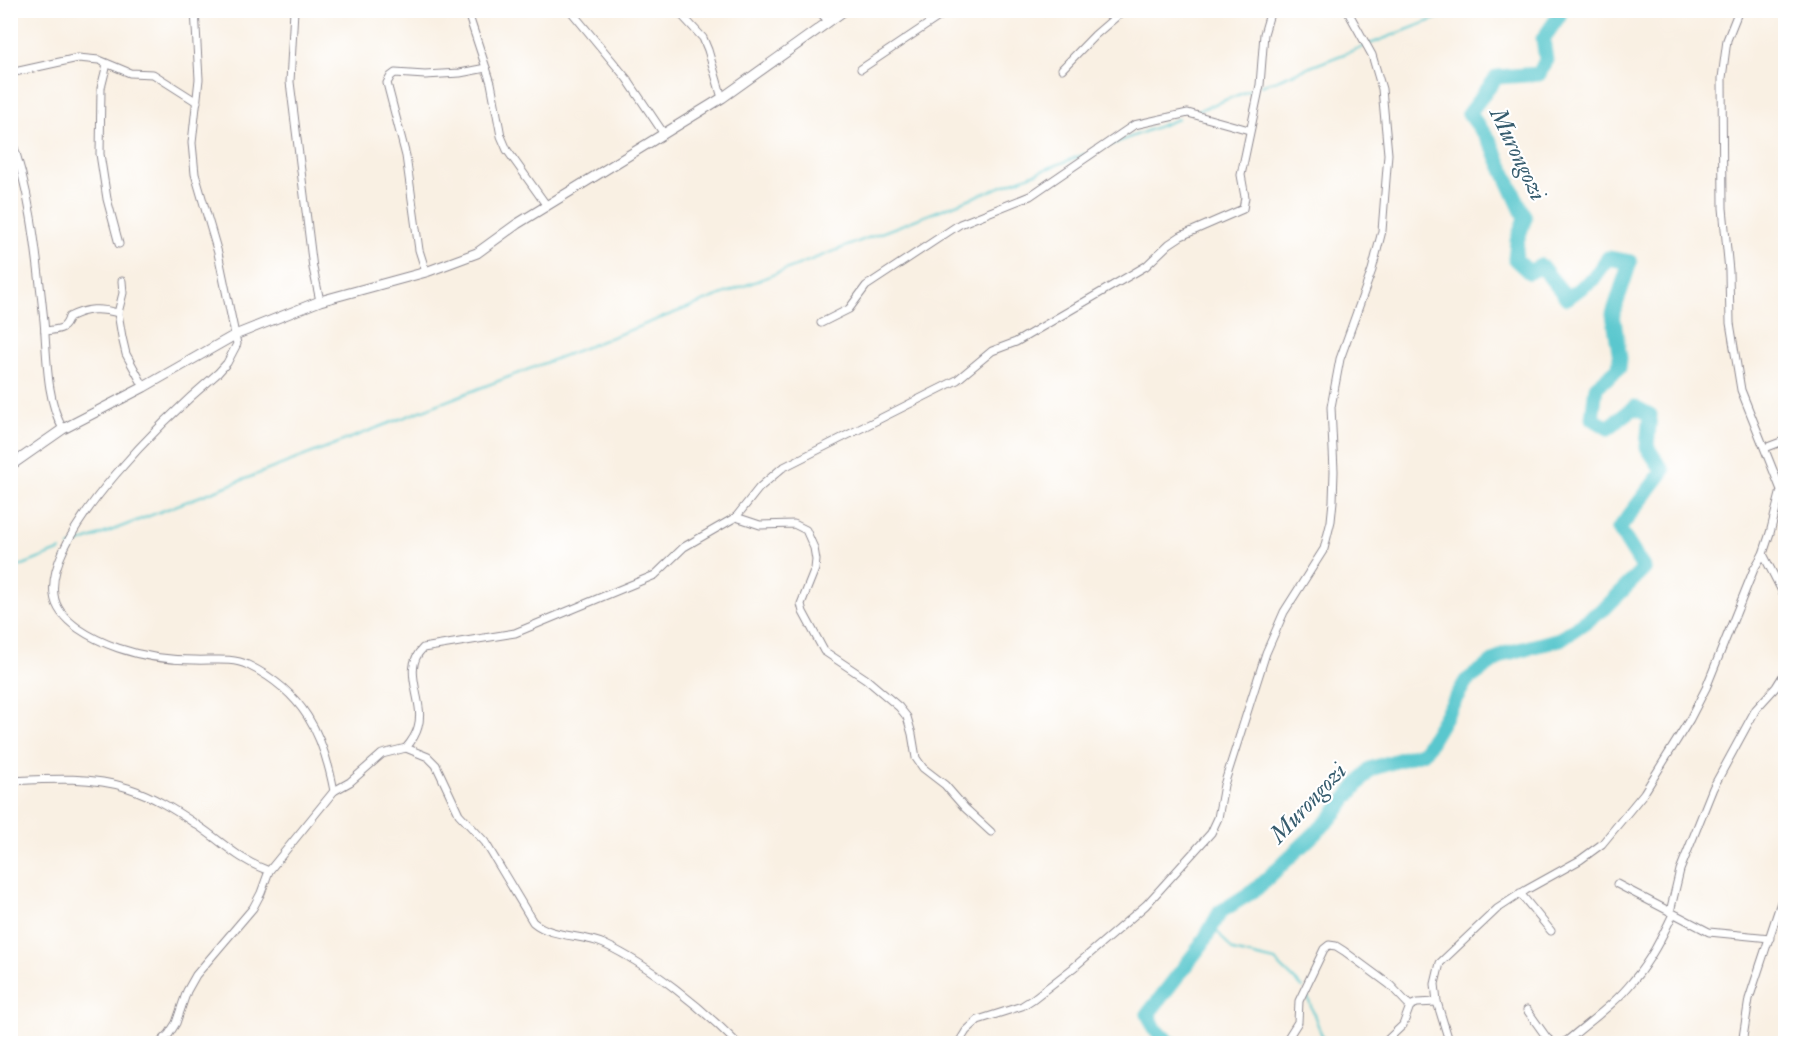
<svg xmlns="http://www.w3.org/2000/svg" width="1796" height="1054" font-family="'IM FELL Double Pica',serif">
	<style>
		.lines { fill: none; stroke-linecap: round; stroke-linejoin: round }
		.stream { stroke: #5ac7ce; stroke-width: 2 }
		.river { stroke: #5ac7ce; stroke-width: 15 }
		.street-casing { stroke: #8e898f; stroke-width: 9 }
		.secondary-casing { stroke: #8e898f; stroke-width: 11 }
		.street { stroke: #fff; stroke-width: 7 }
		.secondary { stroke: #fff; stroke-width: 9 }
		.labels { text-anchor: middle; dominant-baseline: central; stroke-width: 4.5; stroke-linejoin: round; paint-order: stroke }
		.water-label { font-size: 24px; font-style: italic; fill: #365c6e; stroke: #fff }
	</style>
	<rect width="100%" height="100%" fill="#fff"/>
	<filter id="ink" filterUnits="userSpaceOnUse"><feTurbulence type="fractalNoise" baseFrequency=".0167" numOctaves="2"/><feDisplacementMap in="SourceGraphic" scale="12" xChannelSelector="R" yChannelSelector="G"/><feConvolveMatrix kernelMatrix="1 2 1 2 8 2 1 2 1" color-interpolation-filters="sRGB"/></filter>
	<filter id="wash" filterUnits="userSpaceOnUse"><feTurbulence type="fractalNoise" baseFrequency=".008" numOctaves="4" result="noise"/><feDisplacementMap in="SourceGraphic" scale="24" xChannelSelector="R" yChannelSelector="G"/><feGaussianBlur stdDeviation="1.35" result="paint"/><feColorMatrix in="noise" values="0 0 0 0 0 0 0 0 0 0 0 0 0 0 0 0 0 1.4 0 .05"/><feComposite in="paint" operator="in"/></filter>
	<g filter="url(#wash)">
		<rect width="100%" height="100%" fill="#f9f0e3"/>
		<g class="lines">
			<!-- stream -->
			<g class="stream">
				<polyline points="1261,86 1458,10"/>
				<polyline points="1194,112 1256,88"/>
				<polyline points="1110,145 1178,119"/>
				<polyline points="69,547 1085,154"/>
				<polyline points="10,570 61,550"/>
				<polyline points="1213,926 1233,951 1275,961 1303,988"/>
				<polyline points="1306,993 1325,1044"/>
			</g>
			<!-- river -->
			<polyline class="river" points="1172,1044 1156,1031 1148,1014 1202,944 1220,912 1255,890 1330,819 1370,769 1424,752 1466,681 1504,654 1560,639 1605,608 1644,569 1619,529 1663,471 1647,447 1650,415 1635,407 1608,428 1592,418 1596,387 1619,368 1620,358 1613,314 1630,262 1608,258 1593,279 1567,298 1541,266 1529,272 1515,259 1517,241 1525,218 1491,143 1469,113 1497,77 1539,74 1546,60 1543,39 1559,16 1560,10"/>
		</g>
	</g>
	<g filter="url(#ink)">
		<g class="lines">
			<!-- street casing -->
			<g class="street-casing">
				<g id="street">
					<path d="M195 10 199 79 192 143 195 174 218 253 237 344 227 363 218 373C172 412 45 531 54 595 57 622 95 640 118 648 141 656 169 660 194 660 211 661 231 657 248 665 303 692 323 733 334 791"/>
					<polyline points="294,10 290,82 313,268 320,301"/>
					<polyline points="467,10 491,83 501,136 507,150 547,206"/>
					<polyline points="570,10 627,79 664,134"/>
					<polyline points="677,10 703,38 708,50 722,98"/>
					<polyline points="818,10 829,22"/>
					<polyline points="107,64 101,88 100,154 107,199 119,244"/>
					<polyline points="861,69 949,10"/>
					<polyline points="1062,69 1095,35 1124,10"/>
					<polyline points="10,73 78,58 99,60 130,73 153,74 197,102"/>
					<path d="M10 136C32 194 37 259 44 321 47 354 46 400 63 429"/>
					<polyline points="426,272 419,250 406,156 387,83 391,76 395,73 425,75 460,73 486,68"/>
					<polyline points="122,281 123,293 118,313 122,337 126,354 144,387"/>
					<polyline points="821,323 849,309 866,286 960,224 1030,196 1134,125 1188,113 1249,130"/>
					<path d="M45 331C58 329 65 331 69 317 87 308 100 308 118 313"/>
					<polyline points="1765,448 1786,440"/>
					<polyline points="736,517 760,525 794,524 806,530 814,548 816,560 815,569 801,604 803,612 824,651 866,679 899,707 907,717 912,734 916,758 923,768 945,785 965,808 991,832"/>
					<polyline points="1763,554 1786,599"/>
					<path d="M406 748 428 757 436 765 459 814 485 842 533 922C552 938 582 934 604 944 651 966 701 1007 738 1044"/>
					<path d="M10 781C49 779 91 776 128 788 153 796 175 810 197 825 224 843 237 859 269 871"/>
					<polyline points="1617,884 1709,932 1770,938"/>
					<polyline points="1520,893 1551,931"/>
					<polyline points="1670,912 1680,870 1713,788 1756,709 1776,687 1786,671"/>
					<polyline points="1527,1010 1547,1038 1554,1044"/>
					<path d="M159 1044 169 1034 176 1023 187 991 196 975 253 908 261 893 269 871 334 791 350 782 382 754 406 748C411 742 416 735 418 727 426 701 400 670 423 648L515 633 655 575 684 547 736 517 759 488 782 468 957 380 992 351 1016 342 1146 266 1169 244 1181 236 1243 209 1245 197 1241 175 1260 85 1264 34 1271 10"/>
					<polyline points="958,1044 966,1031 978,1020 1022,1006 1033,999 1073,968 1146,905 1211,833 1218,818 1224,785 1266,653 1284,612 1324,549 1331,521 1333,501 1334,471 1331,407 1340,359 1372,270 1382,231 1388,154 1382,89 1372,55 1347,10"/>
					<polyline points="1284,1044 1298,1022 1299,1001 1324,949 1329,945 1336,946 1344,951 1390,985 1410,1006 1417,1003 1437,1002"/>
					<polyline points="1383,1044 1403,1025 1410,1006"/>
					<polyline points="1450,1044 1437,1002 1435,984 1440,963 1497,909 1526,890 1580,860 1602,844 1644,793 1690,719 1706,688 1754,569 1763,554 1770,533 1781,490 1741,390 1730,323 1729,271 1723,208 1722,78 1727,40 1739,10"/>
					<path d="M1560 1044 1568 1040C1590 1021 1615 1004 1633 981 1650 961 1662 937 1673 914"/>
					<polyline points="1742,1044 1749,999 1786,887"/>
				</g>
			</g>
			<!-- secondary casing -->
			<g class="secondary-casing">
				<polyline id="secondary" points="10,466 63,429 144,387 235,335 320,301 426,272 477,253 517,224 722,98 845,10"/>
			</g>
			<!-- street -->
			<use href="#street" class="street"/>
			<!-- secondary -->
			<use href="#secondary" class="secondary"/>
		</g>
	</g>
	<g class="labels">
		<!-- water labels -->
		<g class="water-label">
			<text transform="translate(1518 154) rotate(64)">Murongozi</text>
			<text transform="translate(1308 803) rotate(-47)">Murongozi</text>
		</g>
	</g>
	<!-- margin -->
	<rect width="1796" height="1054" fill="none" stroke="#fff" stroke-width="36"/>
</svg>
